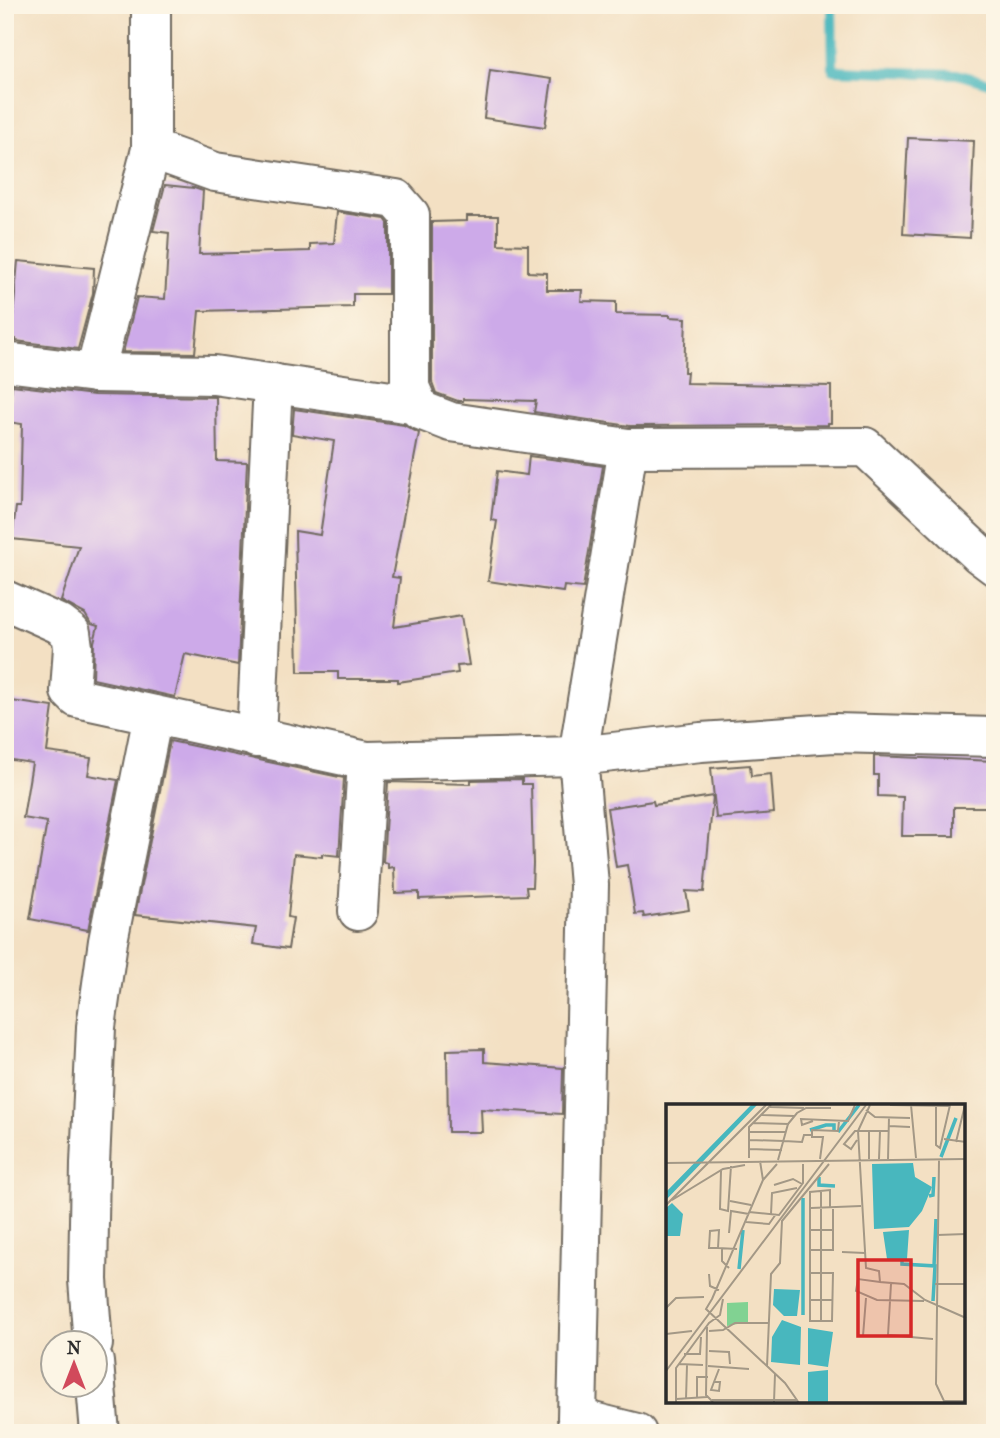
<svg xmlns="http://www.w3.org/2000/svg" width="1000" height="1438" font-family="'IM FELL French Canon',serif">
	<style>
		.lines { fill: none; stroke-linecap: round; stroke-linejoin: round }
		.stream { stroke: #48b7be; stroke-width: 10 }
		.building { fill: #cdaae9 }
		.minor-casing { stroke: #716a60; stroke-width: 42 }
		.minor { stroke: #fff; stroke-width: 38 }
		.inset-river { fill: none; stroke: #48b7be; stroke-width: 3.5 }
		.inset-road { fill: none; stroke: #a39886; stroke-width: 2 }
		.view { fill: #d62828; fill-opacity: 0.15; stroke: #d62828; stroke-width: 3.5 }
		.inset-edge { fill: none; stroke: #2b2b2b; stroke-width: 3.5 }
	</style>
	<rect width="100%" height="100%" fill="#fcf5e5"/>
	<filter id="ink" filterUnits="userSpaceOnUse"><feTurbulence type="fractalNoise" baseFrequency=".0143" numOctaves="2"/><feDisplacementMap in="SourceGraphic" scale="14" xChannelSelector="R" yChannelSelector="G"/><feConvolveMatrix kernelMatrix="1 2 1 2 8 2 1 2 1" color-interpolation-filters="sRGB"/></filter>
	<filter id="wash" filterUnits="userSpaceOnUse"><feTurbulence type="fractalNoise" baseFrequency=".00686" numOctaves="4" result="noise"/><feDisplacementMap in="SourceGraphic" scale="28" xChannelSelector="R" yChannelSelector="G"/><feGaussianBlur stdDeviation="1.57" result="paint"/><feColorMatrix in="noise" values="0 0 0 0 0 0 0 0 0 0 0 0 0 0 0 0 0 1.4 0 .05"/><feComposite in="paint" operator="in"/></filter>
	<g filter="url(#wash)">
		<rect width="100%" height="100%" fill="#f3e0c3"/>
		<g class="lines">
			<!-- stream -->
			<polyline class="stream" points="832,5 833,70 957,74 995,85"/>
		</g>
		<g id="blocks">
			<!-- building -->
			<g class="building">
				<polygon points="490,70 552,79 545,127 484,118"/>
				<polygon points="908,138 974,141 970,238 903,234"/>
				<polygon points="165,185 194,188 203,191 199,254 310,251 310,244 334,243 337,212 385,219 388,223 388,294 353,294 353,307 199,311 195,353 123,352 137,297 165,299 169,233 153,231"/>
				<polygon points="467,216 498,216 498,244 528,245 528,272 547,273 547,290 582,290 581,301 616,302 616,314 670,315 670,317 686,318 684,372 687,372 686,383 831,386 831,423 828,423 828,425 630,426 534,412 536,401 463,399 463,401 458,401 436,393 432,382 432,222 467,221"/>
				<polygon points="18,261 94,268 93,293 78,349 16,341 16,339 11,339"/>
				<polygon points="12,385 94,395 216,397 217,461 247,462 238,665 185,654 175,697 93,679 94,642 98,626 91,624 85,614 61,601 79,546 12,539 16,507 20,507 22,424 8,422"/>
				<polygon points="294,409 404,425 419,433 392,577 400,578 394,627 461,616 469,665 457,666 458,673 398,682 398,679 338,679 338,672 298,672 295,531 320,535 334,441 292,434"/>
				<polygon points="529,456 603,466 583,588 564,586 563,592 488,581 497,521 491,520 497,471 527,475"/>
				<polygon points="5,700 53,707 47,752 91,758 88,775 118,780 88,930 30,919 47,822 23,818 32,763 5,759"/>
				<polygon points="170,741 344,778 339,856 322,854 322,857 294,854 288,917 293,918 288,949 253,944 256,928 135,915"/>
				<polygon points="874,756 995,761 995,807 954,807 954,836 902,836 903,797 878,796 878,775 874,775"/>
				<polygon points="750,765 751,776 771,774 774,813 716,818 711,768"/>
				<polygon points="522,779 522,784 531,784 533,864 532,887 526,887 527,895 419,899 419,892 395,893 394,867 388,868 388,863 383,862 388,782 471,784 471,780"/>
				<polygon points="713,796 704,892 686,891 689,910 644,917 643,913 635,914 627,865 616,867 607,808 653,801 654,805"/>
				<polygon points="484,1049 484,1062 563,1068 562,1114 481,1109 482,1132 448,1132 447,1050"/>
			</g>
		</g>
	</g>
	<g filter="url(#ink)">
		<use href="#blocks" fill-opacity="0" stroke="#716a60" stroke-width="2"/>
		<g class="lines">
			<!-- minor casing -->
			<g class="minor-casing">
				<g id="minor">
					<polyline points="151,5 151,149 215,172 396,199 410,215 410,387 420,410 451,422 628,448 865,447 979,554 995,566"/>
					<polyline points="5,362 95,373 214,375 418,405"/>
					<polyline points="95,373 151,149"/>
					<polyline points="628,448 578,756 589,885 577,1418 637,1433"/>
					<polyline points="5,600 59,624 71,633 73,647 70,691 77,698 367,761 578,756 701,742 834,733 995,737"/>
					<polyline points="256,738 273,383"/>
					<polyline points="358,911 367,761"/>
					<polyline points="93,1344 88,1280 90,1164 96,1027 108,941 153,715"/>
					<polyline points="94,1362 100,1433"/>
				</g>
			</g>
			<!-- minor -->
			<use href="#minor" class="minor"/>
		</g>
	</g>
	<!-- overview -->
	<g transform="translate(666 1104)">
		<rect width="299" height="299" fill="#f3e0c3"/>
		<path d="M82 198V218L61 222V199Z" fill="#81d292"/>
		<path d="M85 1H91L0 96V88ZM247 59 249 73 266 83 256 107 243 123 208 125 206 60ZM6 99 17 110 14 132H0V104ZM243 126 241 155H221L217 128ZM108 185 134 186 131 212H118L107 201ZM116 216 135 223 134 261 105 258 106 233ZM142 224 167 228 162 263 142 260ZM162 266V299H142V268Z" fill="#48b7be"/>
		<path class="inset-river" d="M144 26 160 21H168V26M172 28 193 1M275 53 290 14M153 73V81L169 82M263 92 267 91 268 73M236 156V160L269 162 267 197M268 162 270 115M73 165 77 126M137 211V94"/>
		<path class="inset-road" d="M204 1 192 27 200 164 213 167 214 178 238 180 259 196 300 214M224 1 284 2M245 1 250 54M270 1V41L274 44 284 1M104 3 138 4M200 6 209 13 244 14M95 11 128 12M147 17 136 21 135 15 182 17 189 1M87 19 123 20M223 22 244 23M203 27V55M83 28H120M278 35 300 38M83 36 118 37M191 36 185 45 178 40 189 27H223M118 37 136 38 138 31H146M290 38 299 1M83 45 116 46M83 54V23L105 1M154 55 157 33H146V26L172 27 173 17M213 55 214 27M222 55 223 13M112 56 122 20 131 9 140 4H165M273 56 270 280 278 297H300M0 59 300 55M55 67 54 105 62 107 65 62M97 76 111 60M108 81 127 75 136 80M6 96 57 65 79 61M64 97 85 101M0 101 100 1M145 104 195 102M83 108 113 111 137 79V60M105 110 106 89 131 84M80 118 103 120 110 110M144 126H167M63 129 65 107 83 110M271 131 300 130M52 144 53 126 44 127 43 144H52L71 145M56 145V157L63 164M144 146H167V105M176 148 199 149M144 169H167L166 217H144V88L164 86V105M43 170 44 182 53 186M214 178 192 175 190 187 211 196 258 197M225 180 222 231 267 235M269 180H300M46 195 97 76 94 57M46 195 40 205 119 279 133 299M144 196H166M0 204 10 194 38 193M155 217V87M41 223 40 291 47 298M43 227 57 226 69 219H102M0 230 26 227M197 232 200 194M43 247 63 248 64 260M18 250H34L35 233M13 260 37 261M42 262 83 265M101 262 105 170 114 159 116 117 163 60M0 267 200 1M48 278H54L53 287 45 286 48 278 53 265M31 293V273H42M10 295 41 293M20 295 21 261M46 296H131M108 298 109 270M10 299V264L43 219 54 211 57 195"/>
		<path class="view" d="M192 156H245V232H192Z"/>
		<rect width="299" height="299" class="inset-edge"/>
	</g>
	<!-- margin -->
	<rect width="1000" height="1438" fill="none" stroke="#fcf5e5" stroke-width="28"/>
	<!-- north arrow -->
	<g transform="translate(74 1364)"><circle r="33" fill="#fcf5e5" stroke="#a8a49b" stroke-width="2"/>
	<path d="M0-5L12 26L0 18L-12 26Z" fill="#d1495b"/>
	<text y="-10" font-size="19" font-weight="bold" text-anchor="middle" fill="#2b2b2b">N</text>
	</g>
</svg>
